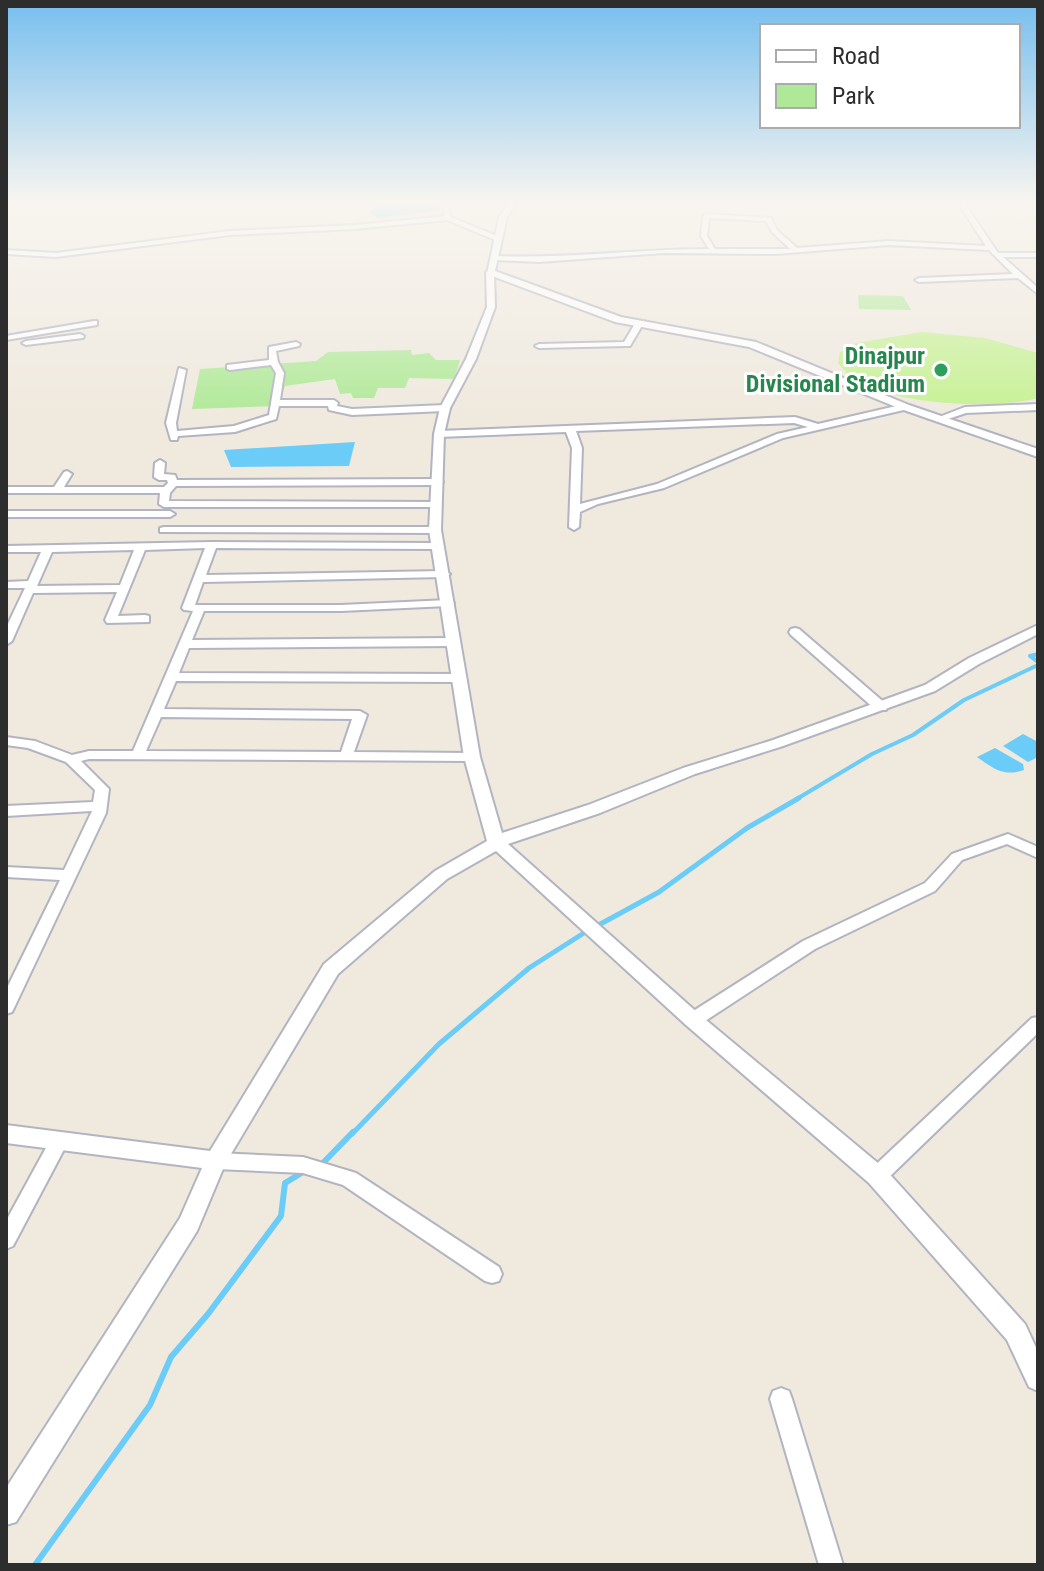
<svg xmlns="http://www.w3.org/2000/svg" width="1044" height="1571" font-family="'Roboto Condensed',sans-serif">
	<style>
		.green { fill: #afe997 }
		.pitch { fill: #c5f192 }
		.water { fill: #6bccf8 }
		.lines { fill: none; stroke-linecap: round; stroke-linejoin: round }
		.stream-far2 { stroke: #6bccf8; stroke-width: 4 }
		.stream-far1 { stroke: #6bccf8; stroke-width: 5 }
		.stream { stroke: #6bccf8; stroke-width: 6 }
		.minor-casing { stroke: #b2b4c1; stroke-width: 4 }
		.tertiary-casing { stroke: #b2b4c1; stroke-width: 4 }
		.secondary-casing { stroke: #b2b4c1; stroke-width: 4 }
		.minor { fill: #fff; fill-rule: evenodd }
		.tertiary { fill: #fff; fill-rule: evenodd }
		.secondary { fill: #fff; fill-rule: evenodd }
		.leisure-dot { fill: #2e9e5b; stroke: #fff; stroke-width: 3 }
		.labels { text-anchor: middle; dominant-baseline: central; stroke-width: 6; stroke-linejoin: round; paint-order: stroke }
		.far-leisure-label { font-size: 24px; font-weight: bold; fill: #27864d; stroke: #fff; text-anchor: end }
	</style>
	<rect width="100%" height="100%" fill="#efe9de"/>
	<!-- green -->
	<g class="green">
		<polygon points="858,295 903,296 911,310 859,309"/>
		<polygon points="411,350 412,355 429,353 436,360 460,360 454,379 409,378 405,388 378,388 374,398 353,398 351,393 340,394 335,379 285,386 278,406 192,409 200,369 316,361 328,352"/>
	</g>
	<!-- pitch -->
	<path class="pitch" d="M922 332 985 338 1038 353V398C994 410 888 405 850 377 846 373 842 367 838 363L840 352 856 343Z"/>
	<!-- water -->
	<g class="water">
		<polygon points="438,201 442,207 436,211 378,218 370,214 372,209 368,202"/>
		<polygon points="355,442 349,466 231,467 224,450"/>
		<polygon points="1023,734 1038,742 1038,757 1028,762 1003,746"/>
		<path d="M995 748 1023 764 1024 770C1004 777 994 769 977 757Z"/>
	</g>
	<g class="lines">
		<!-- stream-far2 -->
		<g class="stream-far2">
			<polyline points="1038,654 1030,656 1038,662"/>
			<polyline points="795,800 872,754 913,735 964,700 1038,665"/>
		</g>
		<!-- stream-far1 -->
		<g class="stream-far1">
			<polyline points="595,927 659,892 747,828 799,798"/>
			<polyline points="352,1134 439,1044 529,968 587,931"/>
		</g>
		<!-- stream -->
		<g class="stream">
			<polyline points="322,1164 353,1132"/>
			<polyline points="35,1565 150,1405 171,1357 208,1314 281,1216 285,1183 303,1172"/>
		</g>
		<!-- minor casing -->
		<g class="minor-casing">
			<g id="minor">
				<polygon points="443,201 449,201 450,219 445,218"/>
				<path d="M957 201H963L998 253H1038V257H1003L1038 288V294L1018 278 919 282 915 280 919 278 1013 274 989 250 889 245 776 254 664 253 539 262 496 260 492 258 496 256C567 259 637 249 709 249L701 236 703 216 706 214 771 218 777 230 797 248 889 241 986 246ZM709 218 766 221 772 232 790 249H715L707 236Z"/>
				<polygon points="94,321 97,321 97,325 6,340 6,336"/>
				<polygon points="636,322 643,324 630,346 627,346 539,348 535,346 539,344 624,342"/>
				<polygon points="80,334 84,336 83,338 26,345 22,343 26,341"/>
				<polygon points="296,342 300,344 299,346 276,351 278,362 284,373 280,400 334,400 338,403 337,406 352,409 445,405 450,408 445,411 352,415 329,410 328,406 279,406 276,419 235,432 178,436 177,440 171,440 166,423 179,368 186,370 176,423 177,431 234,426 269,415 276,373 271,365 230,370 227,369 227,365 269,360 269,347"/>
				<path d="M905 404 910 407 908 409 783 438 664 488 598 504 580 512 579 527 574 530 569 527 572 448 566 432 439 437 434 434 439 431 795 417 818 424ZM794 423 808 427 777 434 657 484 580 504 582 448 576 431Z"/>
				<polygon points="1038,404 1038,410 966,413 939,422 934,419 965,407"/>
				<polygon points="160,460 165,463 164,474 175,475 177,480 438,479 443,482 438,485 176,486 170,493 169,501 439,502 440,504 435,507 164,507 159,504 160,493 6,493 6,487 54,487 64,472 67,471 72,474 64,487 164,487 168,483 167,480 159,480 154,477 155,463"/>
				<polygon points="6,511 170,511 175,514 170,517 6,517"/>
				<polygon points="164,527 435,527 440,530 435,533 160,532 160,528"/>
				<path d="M212 542 438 543 443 546 438 549 216 548 206 575 444 571 450 574 444 577 203 582 195 605H341L448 600 454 603 448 606 341 611H204L192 640 454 638 460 642 454 646 189 648 179 673 460 674 466 678 460 682 176 681 164 709 360 711 367 715 354 752 472 753 479 757 472 761 89 759 81 761 109 789 106 813 14 1008 12 1012 6 1014V990L60 880 6 877V867L64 870 92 811 6 816V806L93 802 95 790 66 762 28 748 6 745V737L35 741 72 755 89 751H133L193 611 184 610 182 608 205 548 145 550 118 616 145 615 149 616V622L107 623 105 620 117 592 33 593 12 641 6 645V628L25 588H6V582L28 581 41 552H6V546ZM134 550 120 585 37 586 52 552ZM161 717 352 719 341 752 146 751Z"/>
				<polygon points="795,628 799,629 886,704 887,707 886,710 876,710 791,635 789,632 791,629"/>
				<polygon points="1008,834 1038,847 1038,858 1007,844 962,860 935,891 815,949 699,1025 693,1026 687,1025 684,1020 687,1015 803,941 925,883 952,854"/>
				<polygon points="1038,1017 1038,1033 884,1182 877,1184 870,1182 867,1176 870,1170 1032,1018"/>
				<polygon points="60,1132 67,1135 69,1140 13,1246 6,1249 6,1221 53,1135"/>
				<polygon points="216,1153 303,1157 356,1173 499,1267 502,1274 499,1281 492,1283 485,1281 343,1185 303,1173 216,1169 209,1167 207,1161 209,1155"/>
				<polygon points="781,1388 789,1391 792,1399 843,1565 819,1565 770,1399 773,1391"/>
			</g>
		</g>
		<!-- tertiary casing -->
		<g class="tertiary-casing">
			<g id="tertiary">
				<polygon points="448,216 502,238 495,240 447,220 355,229 230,235 56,257 6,254 6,250 56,253 230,231 355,225"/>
				<polygon points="490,270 494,272 495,307 476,359 450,408 444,434 441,530 480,757 502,833 588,805 683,768 773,740 925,685 969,658 1038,625 1038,634 979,664 935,691 783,746 695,774 600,813 508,844 700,1015 885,1169 1025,1324 1038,1352 1038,1391 1029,1387 1007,1340 869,1183 686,1025 496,851 447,879 338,974 225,1164 197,1231 16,1522 6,1525 6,1488 180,1218 202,1168 6,1143 6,1125 210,1151 324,964 435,871 487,841 464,757 429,530 434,434 440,408 466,359 487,307 486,272"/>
			</g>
		</g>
		<!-- secondary casing -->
		<g class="secondary-casing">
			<polygon id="secondary" points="510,201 518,201 507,217 495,271 621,317 756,342 909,405 1038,449 1038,457 901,409 749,347 615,322 487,274 499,217"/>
		</g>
		<!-- minor -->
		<use href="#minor" class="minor"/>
		<!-- tertiary -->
		<use href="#tertiary" class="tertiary"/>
		<!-- secondary -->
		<use href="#secondary" class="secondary"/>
	</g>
	<!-- sky -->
	<linearGradient id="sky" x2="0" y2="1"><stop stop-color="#76beee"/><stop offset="0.48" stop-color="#f8f5f0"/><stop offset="1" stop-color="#f8f5f0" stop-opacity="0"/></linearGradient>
	<rect width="1044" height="421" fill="url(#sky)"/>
	<!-- markers -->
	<circle class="leisure-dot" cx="941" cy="370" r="8"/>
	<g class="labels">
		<!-- far-leisure labels -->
		<g class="far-leisure-label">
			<text x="925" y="356">Dinajpur<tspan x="925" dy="28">Divisional Stadium</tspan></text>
		</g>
	</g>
	<!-- border -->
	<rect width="1044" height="1571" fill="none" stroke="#2d2d2d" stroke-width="16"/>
	<!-- legend -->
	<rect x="760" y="24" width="260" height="104" fill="#ffffff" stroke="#ababab" stroke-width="2"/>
	<rect x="776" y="50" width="40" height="12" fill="#ffffff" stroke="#ababab" stroke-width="2"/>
	<text x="832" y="64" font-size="24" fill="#2d2d2d">Road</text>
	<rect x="776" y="84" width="40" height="24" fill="#afe997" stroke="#ababab" stroke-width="2"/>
	<text x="832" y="104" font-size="24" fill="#2d2d2d">Park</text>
</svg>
